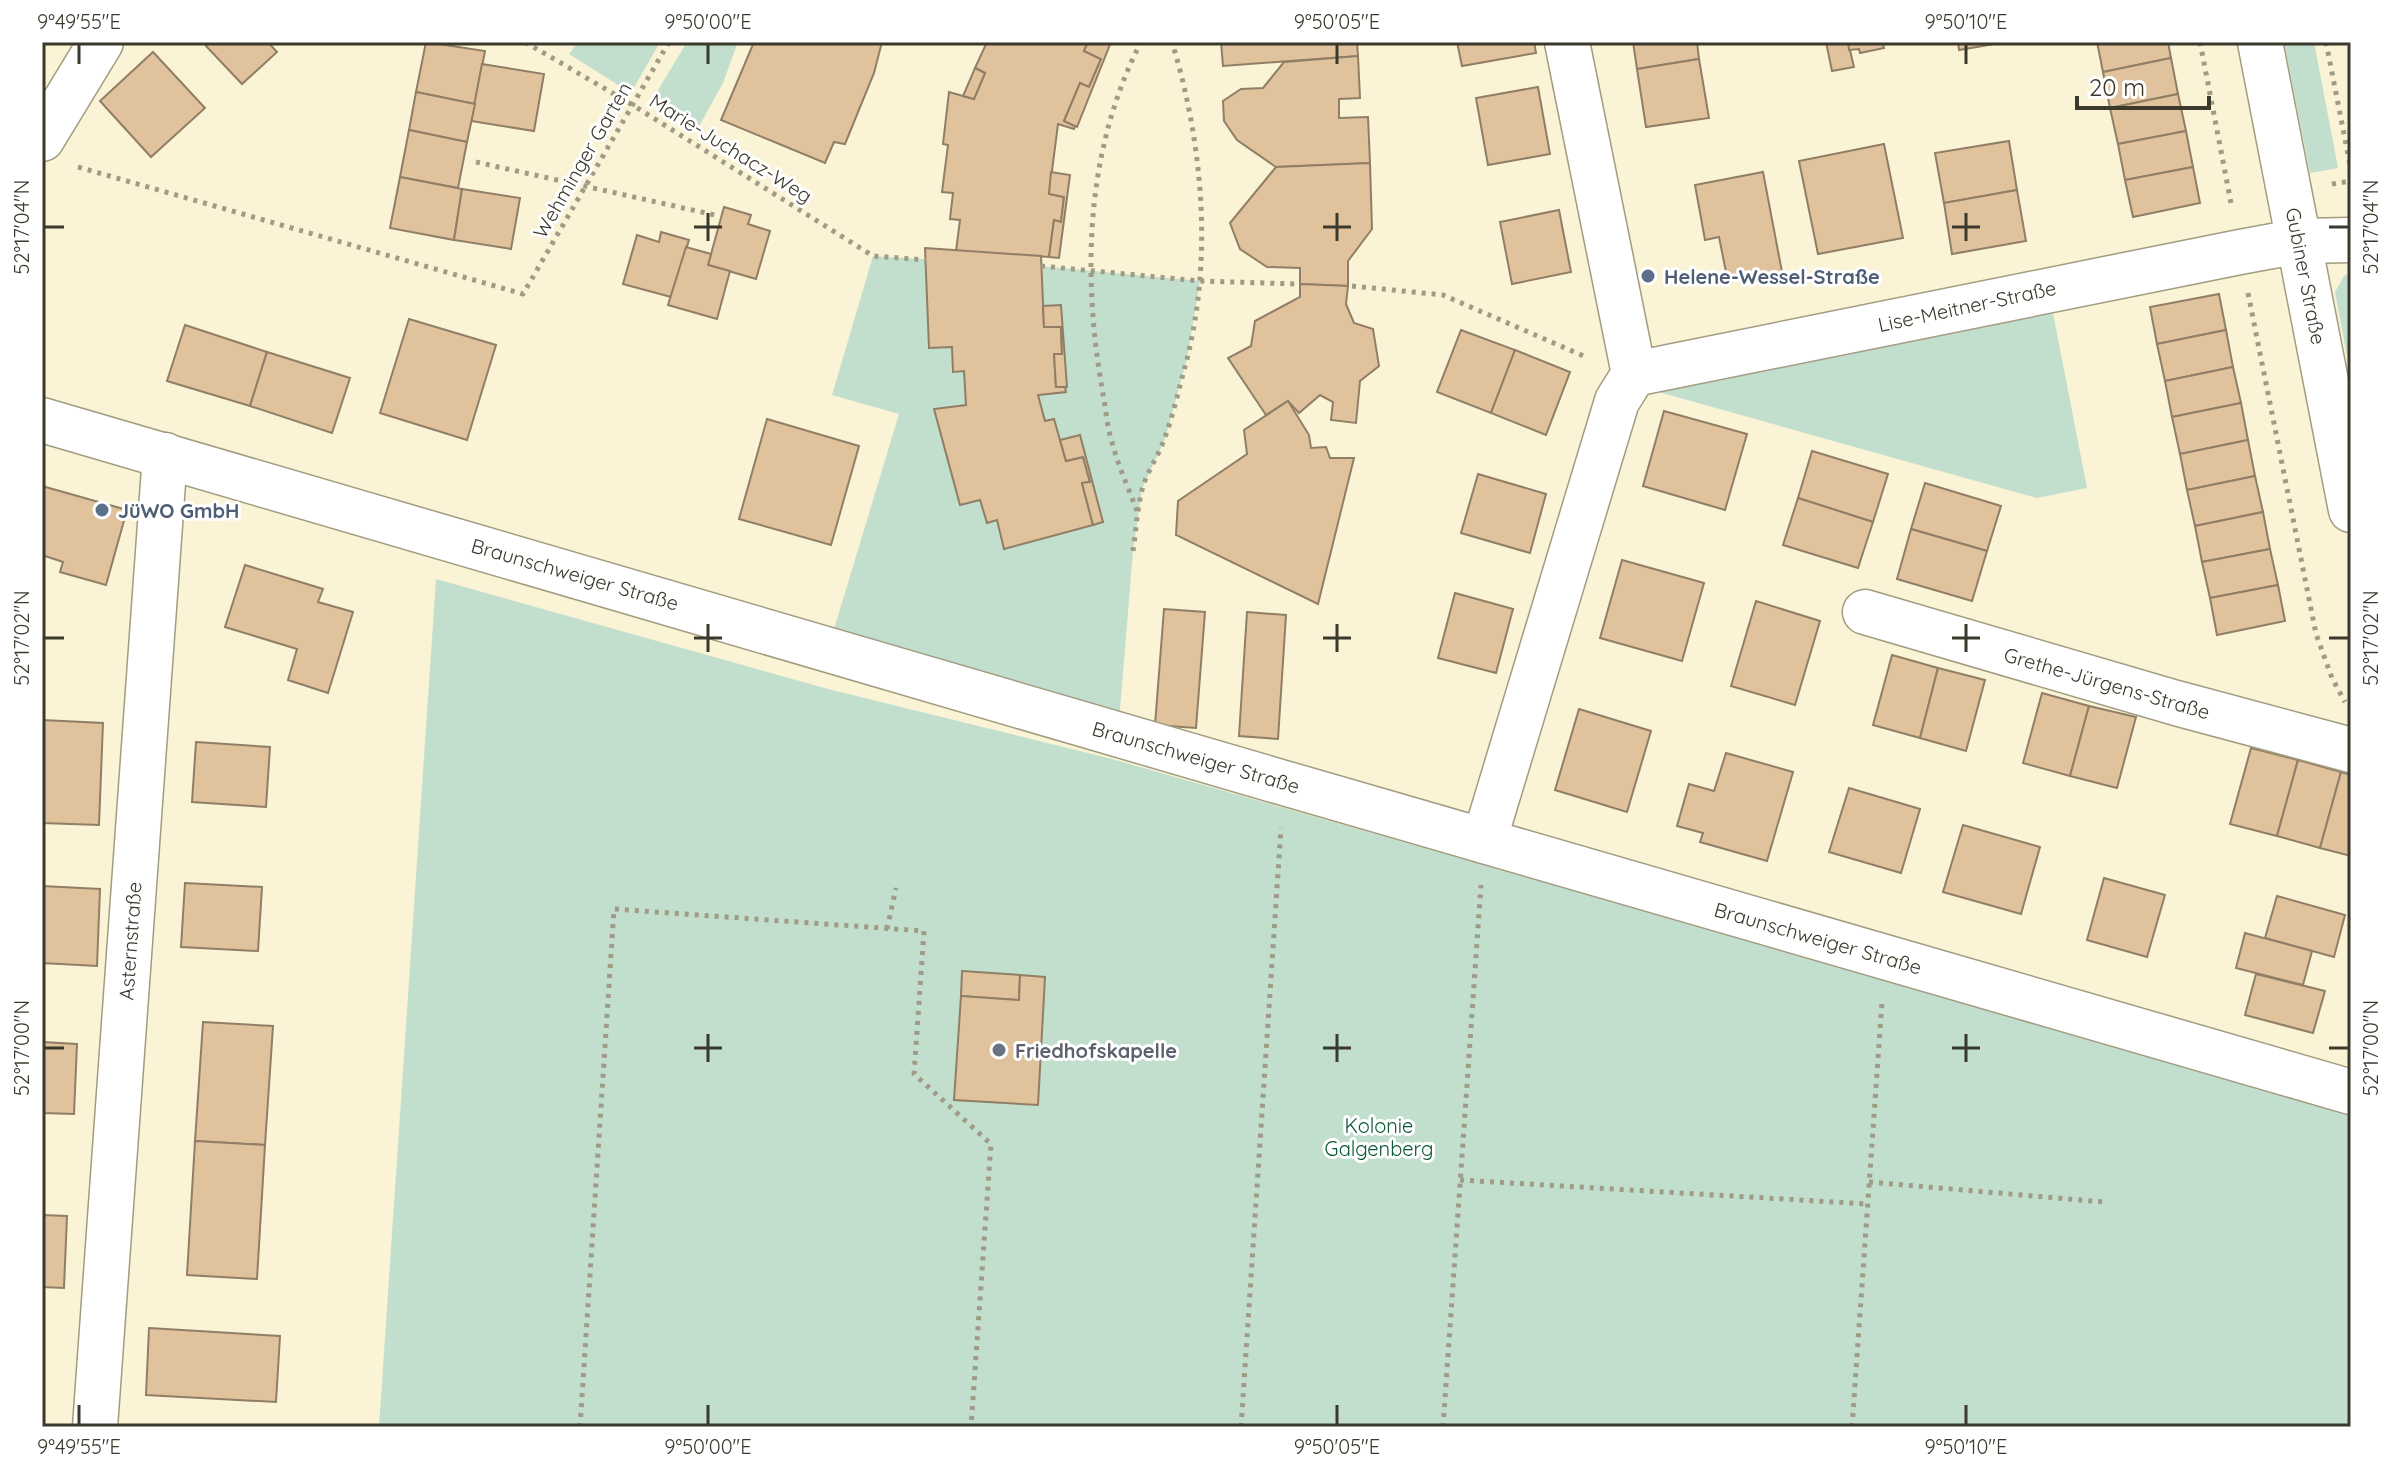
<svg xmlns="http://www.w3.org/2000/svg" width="2393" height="1469" font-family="Quicksand,sans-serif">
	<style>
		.green { fill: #c2dfcd }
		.building { fill: #e0c29c; stroke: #907e66; stroke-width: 2 }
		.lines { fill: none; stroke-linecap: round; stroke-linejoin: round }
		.minor-casing { stroke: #a29c80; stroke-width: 47 }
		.path { stroke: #a09b85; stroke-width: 5; stroke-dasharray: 4 6; stroke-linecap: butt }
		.minor { stroke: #fff; stroke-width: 44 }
		.ticks { fill: none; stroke: #3b382c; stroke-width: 3 }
		.service-dot { fill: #5c6f8a; stroke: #fff; stroke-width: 3 }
		.worship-dot { fill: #6b7280; stroke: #fff; stroke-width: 3 }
		.labels { text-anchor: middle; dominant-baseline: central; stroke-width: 6; stroke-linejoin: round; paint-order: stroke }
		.street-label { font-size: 20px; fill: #3b382c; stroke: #fff }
		.service-label { font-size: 20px; font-weight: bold; fill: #4e5e75; stroke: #fff; text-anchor: start }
		.worship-label { font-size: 20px; font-weight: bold; fill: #5b616d; stroke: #fff; text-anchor: start }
		.park-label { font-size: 20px; fill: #085735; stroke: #fff }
		.neatline { fill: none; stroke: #3b382c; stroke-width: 3 }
		.ticks-label { font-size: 20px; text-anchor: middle; fill: #3b382c }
	</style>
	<rect width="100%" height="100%" fill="#faf3d5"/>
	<!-- green -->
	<g class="green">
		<polygon points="578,42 660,42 631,93 569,54"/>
		<polygon points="687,42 738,42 723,83 697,130 652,100"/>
		<polygon points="2284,42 2314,42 2338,168 2310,173"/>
		<polygon points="873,256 1041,266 1200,281 1187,359 1165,439 1142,489 1133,551 1118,734 828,649 899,414 832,395"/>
		<polygon points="2351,272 2351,378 2335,292 2344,276"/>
		<polygon points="2053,313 2087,488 2037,498 1641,387"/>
		<polygon points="436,579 828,689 1112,759 2351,1112 2351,1427 379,1427"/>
	</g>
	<!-- building -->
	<g class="building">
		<polygon points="210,42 268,42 277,52 242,84 206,46"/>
		<polygon points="426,42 485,51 475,104 416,92"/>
		<polygon points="754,42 882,42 874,73 845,144 834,142 825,163 721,120"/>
		<polygon points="987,42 1088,42 1084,51 1101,59 1089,87 1080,83 1064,121 1075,126 1074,129 1058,124 1049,194 1064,197 1061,222 1054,220 1049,257 956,251 960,220 950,219 953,193 942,192 948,145 943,144 949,92 974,99 985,73 975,68"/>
		<polygon points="1088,42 1111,42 1077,127 1064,121 1080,83 1089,87 1101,59 1084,51"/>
		<polygon points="1221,42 1357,42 1358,56 1223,66"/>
		<polygon points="1457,42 1534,42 1536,53 1462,66"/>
		<polygon points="1633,42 1697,42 1699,59 1637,69"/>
		<polygon points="1826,42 1848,42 1854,67 1832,71"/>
		<polygon points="1848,42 1892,42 1883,44 1884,48 1860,53 1859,49 1849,50"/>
		<polygon points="1958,42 1995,42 1995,44 1959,50"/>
		<polygon points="2097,42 2168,42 2171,58 2103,72"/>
		<polygon points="153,52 205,108 151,157 100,101"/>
		<polygon points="1358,56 1360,98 1339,99 1339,118 1368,117 1370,163 1276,167 1237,140 1224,121 1223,101 1241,89 1263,88 1284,62"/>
		<polygon points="2171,58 2178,94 2110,108 2103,72"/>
		<polygon points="1699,59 1709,118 1646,127 1637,69"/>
		<polygon points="482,64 544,74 534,131 471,121"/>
		<polygon points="975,68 985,73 974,99 963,96"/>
		<polygon points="1538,87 1550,154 1488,165 1476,98"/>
		<polygon points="416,92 475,104 467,142 409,130"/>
		<polygon points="2178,94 2186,131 2118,144 2110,108"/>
		<polygon points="409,130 467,142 458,188 400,177"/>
		<polygon points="2186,131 2193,167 2125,180 2118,144"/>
		<polygon points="2009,141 2017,190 1944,203 1935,153"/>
		<polygon points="1884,144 1903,238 1818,254 1799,161"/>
		<polygon points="1370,163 1372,229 1348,261 1348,286 1300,284 1300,268 1267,267 1240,249 1230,223 1276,167"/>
		<polygon points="2193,167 2200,203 2133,217 2125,180"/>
		<polygon points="1051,172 1070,175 1059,258 1049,257 1054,220 1061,222 1064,197 1049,194"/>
		<polygon points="1763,172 1782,272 1728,282 1719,237 1705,240 1695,185"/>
		<polygon points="400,177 462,189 454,240 390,228"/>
		<polygon points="462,189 520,198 511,249 454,240"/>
		<polygon points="2017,190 2026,241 1952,254 1944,203"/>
		<polygon points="724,207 751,215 748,224 770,231 756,279 708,265"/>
		<polygon points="1559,210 1571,272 1512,284 1500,222"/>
		<polygon points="661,232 689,240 671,297 623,284 637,235 659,242"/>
		<polygon points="686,247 711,254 708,265 730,271 717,319 668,305"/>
		<polygon points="925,248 1041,256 1044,327 1061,327 1062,354 1054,354 1056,387 1065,387 1066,392 1038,395 1045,421 1054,419 1066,461 1083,457 1090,482 1082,483 1093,525 1004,549 997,520 987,523 980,500 960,505 934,409 966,405 964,371 953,372 952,347 929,348"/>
		<polygon points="1300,284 1348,286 1346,304 1354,323 1373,329 1379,366 1360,381 1356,423 1331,420 1333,402 1320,395 1299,413 1288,401 1266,415 1228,358 1251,346 1255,321 1300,297"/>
		<polygon points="2219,294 2226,330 2157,344 2150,307"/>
		<polygon points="1061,305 1067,387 1056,387 1054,354 1062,354 1061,327 1044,327 1043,306"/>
		<polygon points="409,319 496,345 467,440 380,413"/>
		<polygon points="185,325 267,352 250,406 167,381"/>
		<polygon points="1461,330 1515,350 1491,413 1437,392"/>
		<polygon points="2226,330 2233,367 2165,381 2157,344"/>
		<polygon points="1515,350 1570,372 1546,435 1491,413"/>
		<polygon points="267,352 350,378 332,433 250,406"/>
		<polygon points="2233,367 2241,403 2172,417 2165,381"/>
		<polygon points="1288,401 1309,435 1311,448 1326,447 1330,458 1354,458 1318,604 1176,535 1178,501 1247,454 1244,430"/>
		<polygon points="2241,403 2248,440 2180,454 2172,417"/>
		<polygon points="1664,411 1747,434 1725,510 1643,486"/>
		<polygon points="767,419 859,446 831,545 739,519"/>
		<polygon points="1080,435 1103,522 1093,525 1082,483 1090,482 1083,457 1066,461 1060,440"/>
		<polygon points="2248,440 2255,476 2187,490 2180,454"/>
		<polygon points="1812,451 1888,474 1873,522 1798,498"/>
		<polygon points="1478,474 1546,494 1530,553 1461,533"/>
		<polygon points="2255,476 2263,512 2195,526 2187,490"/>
		<polygon points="1925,483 2001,506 1987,551 1911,529"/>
		<polygon points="42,486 127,510 106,585 60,572 63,562 42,555"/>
		<polygon points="1798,498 1873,522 1858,568 1783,545"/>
		<polygon points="2263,512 2270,549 2202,562 2195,526"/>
		<polygon points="1911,529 1987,551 1972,601 1897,579"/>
		<polygon points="2270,549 2278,585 2210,598 2202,562"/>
		<polygon points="1622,560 1704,583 1682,661 1600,638"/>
		<polygon points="245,565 323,589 318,602 353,612 328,693 288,680 297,649 225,627"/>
		<polygon points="2278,585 2285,621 2217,635 2210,598"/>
		<polygon points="1455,593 1513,609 1496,673 1438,658"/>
		<polygon points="1756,601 1820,621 1795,705 1731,686"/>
		<polygon points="1164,609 1205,612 1196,728 1155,725"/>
		<polygon points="1247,612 1286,615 1278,739 1239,736"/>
		<polygon points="1892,655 1938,668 1920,738 1873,725"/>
		<polygon points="1938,668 1985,680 1966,751 1920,738"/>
		<polygon points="2042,693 2089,706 2070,776 2023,763"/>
		<polygon points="2089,706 2136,717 2117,788 2070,776"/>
		<polygon points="1579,709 1651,731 1627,812 1555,790"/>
		<polygon points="42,720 103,723 99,825 42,823"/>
		<polygon points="196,742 270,747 266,807 192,802"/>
		<polygon points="2251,748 2298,760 2277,836 2230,824"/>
		<polygon points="1726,753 1793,772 1767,861 1700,842 1703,833 1677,826 1689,784 1714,791"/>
		<polygon points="2298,760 2341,772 2320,848 2277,836"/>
		<polygon points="2341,772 2351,775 2351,856 2320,848"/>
		<polygon points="1849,788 1920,809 1901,873 1829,852"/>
		<polygon points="1963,825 2040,847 2021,914 1943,892"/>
		<polygon points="2104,878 2165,895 2147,957 2087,940"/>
		<polygon points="185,883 262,887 258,951 181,947"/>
		<polygon points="42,886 100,889 97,966 42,963"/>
		<polygon points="2277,896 2345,915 2334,957 2265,938"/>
		<polygon points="2245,933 2312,951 2303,985 2236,968"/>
		<polygon points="962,971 1020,975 1019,1000 961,996"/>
		<polygon points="2256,974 2325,991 2313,1033 2245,1015"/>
		<polygon points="1020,975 1045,977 1038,1105 954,1100 961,996 1019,1000"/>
		<polygon points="203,1022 273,1026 265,1145 195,1141"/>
		<polygon points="42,1042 77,1044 74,1114 42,1113"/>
		<polygon points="195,1141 265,1145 257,1279 187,1275"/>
		<polygon points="42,1215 67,1216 64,1288 42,1287"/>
		<polygon points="149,1328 280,1336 276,1402 146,1395"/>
	</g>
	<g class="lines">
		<!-- minor casing -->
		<g class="minor-casing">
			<g id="minor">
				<polyline points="2260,42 2351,510"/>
				<polyline points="42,139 101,42"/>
				<polyline points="1634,374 2240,252 2300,241 2351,240"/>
				<polyline points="42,420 1284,783 2351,1092"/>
				<polyline points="1865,612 2176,703 2351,750"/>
				<polyline points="1484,841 1617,401 1634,374 1567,42"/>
				<polyline points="95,1427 165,455"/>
			</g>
		</g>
		<!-- path -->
		<g class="path">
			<polyline points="525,42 631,104 873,256 926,260"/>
			<polyline points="2200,42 2232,208"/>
			<polyline points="2326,42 2351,170"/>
			<polyline points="476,162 715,215"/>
			<polyline points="78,167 523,294 669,42"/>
			<polyline points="2332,184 2351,181"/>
			<polyline points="1041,266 1200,281 1298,284"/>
			<polyline points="1352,286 1443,295 1586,357"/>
			<polyline points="2248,293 2316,634 2332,678 2345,702"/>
			<path d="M1137 511C1129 489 1118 466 1112 442 1107 427 1106 410 1103 394 1082 277 1085 150 1141 42"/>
			<path d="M1133 551C1136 531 1137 510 1142 490 1146 473 1158 457 1164 440 1173 416 1179 388 1186 363 1213 259 1203 144 1172 42"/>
			<polyline points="887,929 896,888"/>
			<polyline points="1460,1180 1868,1204"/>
			<polyline points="1869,1182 2104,1202"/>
			<polyline points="580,1427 614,909 924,931 914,1074 991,1144 971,1427"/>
			<polyline points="1241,1427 1281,828"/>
			<polyline points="1443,1427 1481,885"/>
			<polyline points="1852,1427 1882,1002"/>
		</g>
		<!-- minor -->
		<use href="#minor" class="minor"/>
	</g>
	<!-- ticks -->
	<path class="ticks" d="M79 44V64M708 44V64M1337 44V64M1966 44V64M708 213V241M1337 213V241M1966 213V241M44 227H64M694 227H722M1323 227H1351M1952 227H1980M2329 227H2349M708 624V652M1337 624V652M1966 624V652M44 638H64M694 638H722M1323 638H1351M1952 638H1980M2329 638H2349M708 1034V1062M1337 1034V1062M1966 1034V1062M44 1048H64M694 1048H722M1323 1048H1351M1952 1048H1980M2329 1048H2349M79 1405V1425M708 1405V1425M1337 1405V1425M1966 1405V1425"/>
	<!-- markers -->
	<g class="service-dot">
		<circle cx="1648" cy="276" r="8"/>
		<circle cx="102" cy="510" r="8"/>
	</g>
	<circle class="worship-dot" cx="999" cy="1050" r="8"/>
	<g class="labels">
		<!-- street labels -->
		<g class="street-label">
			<text transform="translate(731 148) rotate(32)">Marie-Juchacz-Weg</text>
			<text transform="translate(582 160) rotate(-60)">Wehminger Garten</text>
			<text transform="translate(2306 276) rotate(79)">Gubiner Straße</text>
			<text transform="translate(1967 306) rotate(-12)">Lise-Meitner-Straße</text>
			<text transform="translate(575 574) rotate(16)">Braunschweiger Straße</text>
			<text transform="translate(2107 683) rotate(16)">Grethe-Jürgens-Straße</text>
			<text transform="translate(1196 757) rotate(16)">Braunschweiger Straße</text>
			<text transform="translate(1818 938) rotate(16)">Braunschweiger Straße</text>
			<text transform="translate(130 941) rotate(-86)">Asternstraße</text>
		</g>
		<!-- service labels -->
		<g class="service-label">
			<text x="1664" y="276">Helene-Wessel-Straße</text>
			<text x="118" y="510">JüWO GmbH</text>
		</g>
		<!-- worship labels -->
		<g class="worship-label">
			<text x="1015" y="1050">Friedhofskapelle</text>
		</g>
		<!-- park labels -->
		<g class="park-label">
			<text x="1379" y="1125">Kolonie<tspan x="1379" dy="23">Galgenberg</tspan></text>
		</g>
	</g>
	<!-- border -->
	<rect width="2393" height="1469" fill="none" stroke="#ffffff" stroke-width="88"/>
	<!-- scale -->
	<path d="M2077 96v12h132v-12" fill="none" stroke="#3b382c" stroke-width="4"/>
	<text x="2089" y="96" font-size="24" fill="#3b382c" stroke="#ffffff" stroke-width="6" paint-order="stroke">20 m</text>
	<rect x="44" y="44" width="2305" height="1381" class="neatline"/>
	<g class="ticks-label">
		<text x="79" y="29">9°49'55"E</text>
		<text x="708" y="29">9°50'00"E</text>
		<text x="1337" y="29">9°50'05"E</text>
		<text x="1966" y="29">9°50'10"E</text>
		<text transform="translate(22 227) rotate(-90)" y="7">52°17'04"N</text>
		<text transform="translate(2371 227) rotate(-90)" y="7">52°17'04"N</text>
		<text transform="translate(22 638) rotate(-90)" y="7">52°17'02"N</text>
		<text transform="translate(2371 638) rotate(-90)" y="7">52°17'02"N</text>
		<text transform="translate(22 1048) rotate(-90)" y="7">52°17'00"N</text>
		<text transform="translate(2371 1048) rotate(-90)" y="7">52°17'00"N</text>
		<text x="79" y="1454">9°49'55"E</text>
		<text x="708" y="1454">9°50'00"E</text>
		<text x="1337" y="1454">9°50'05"E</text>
		<text x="1966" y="1454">9°50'10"E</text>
	</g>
</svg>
